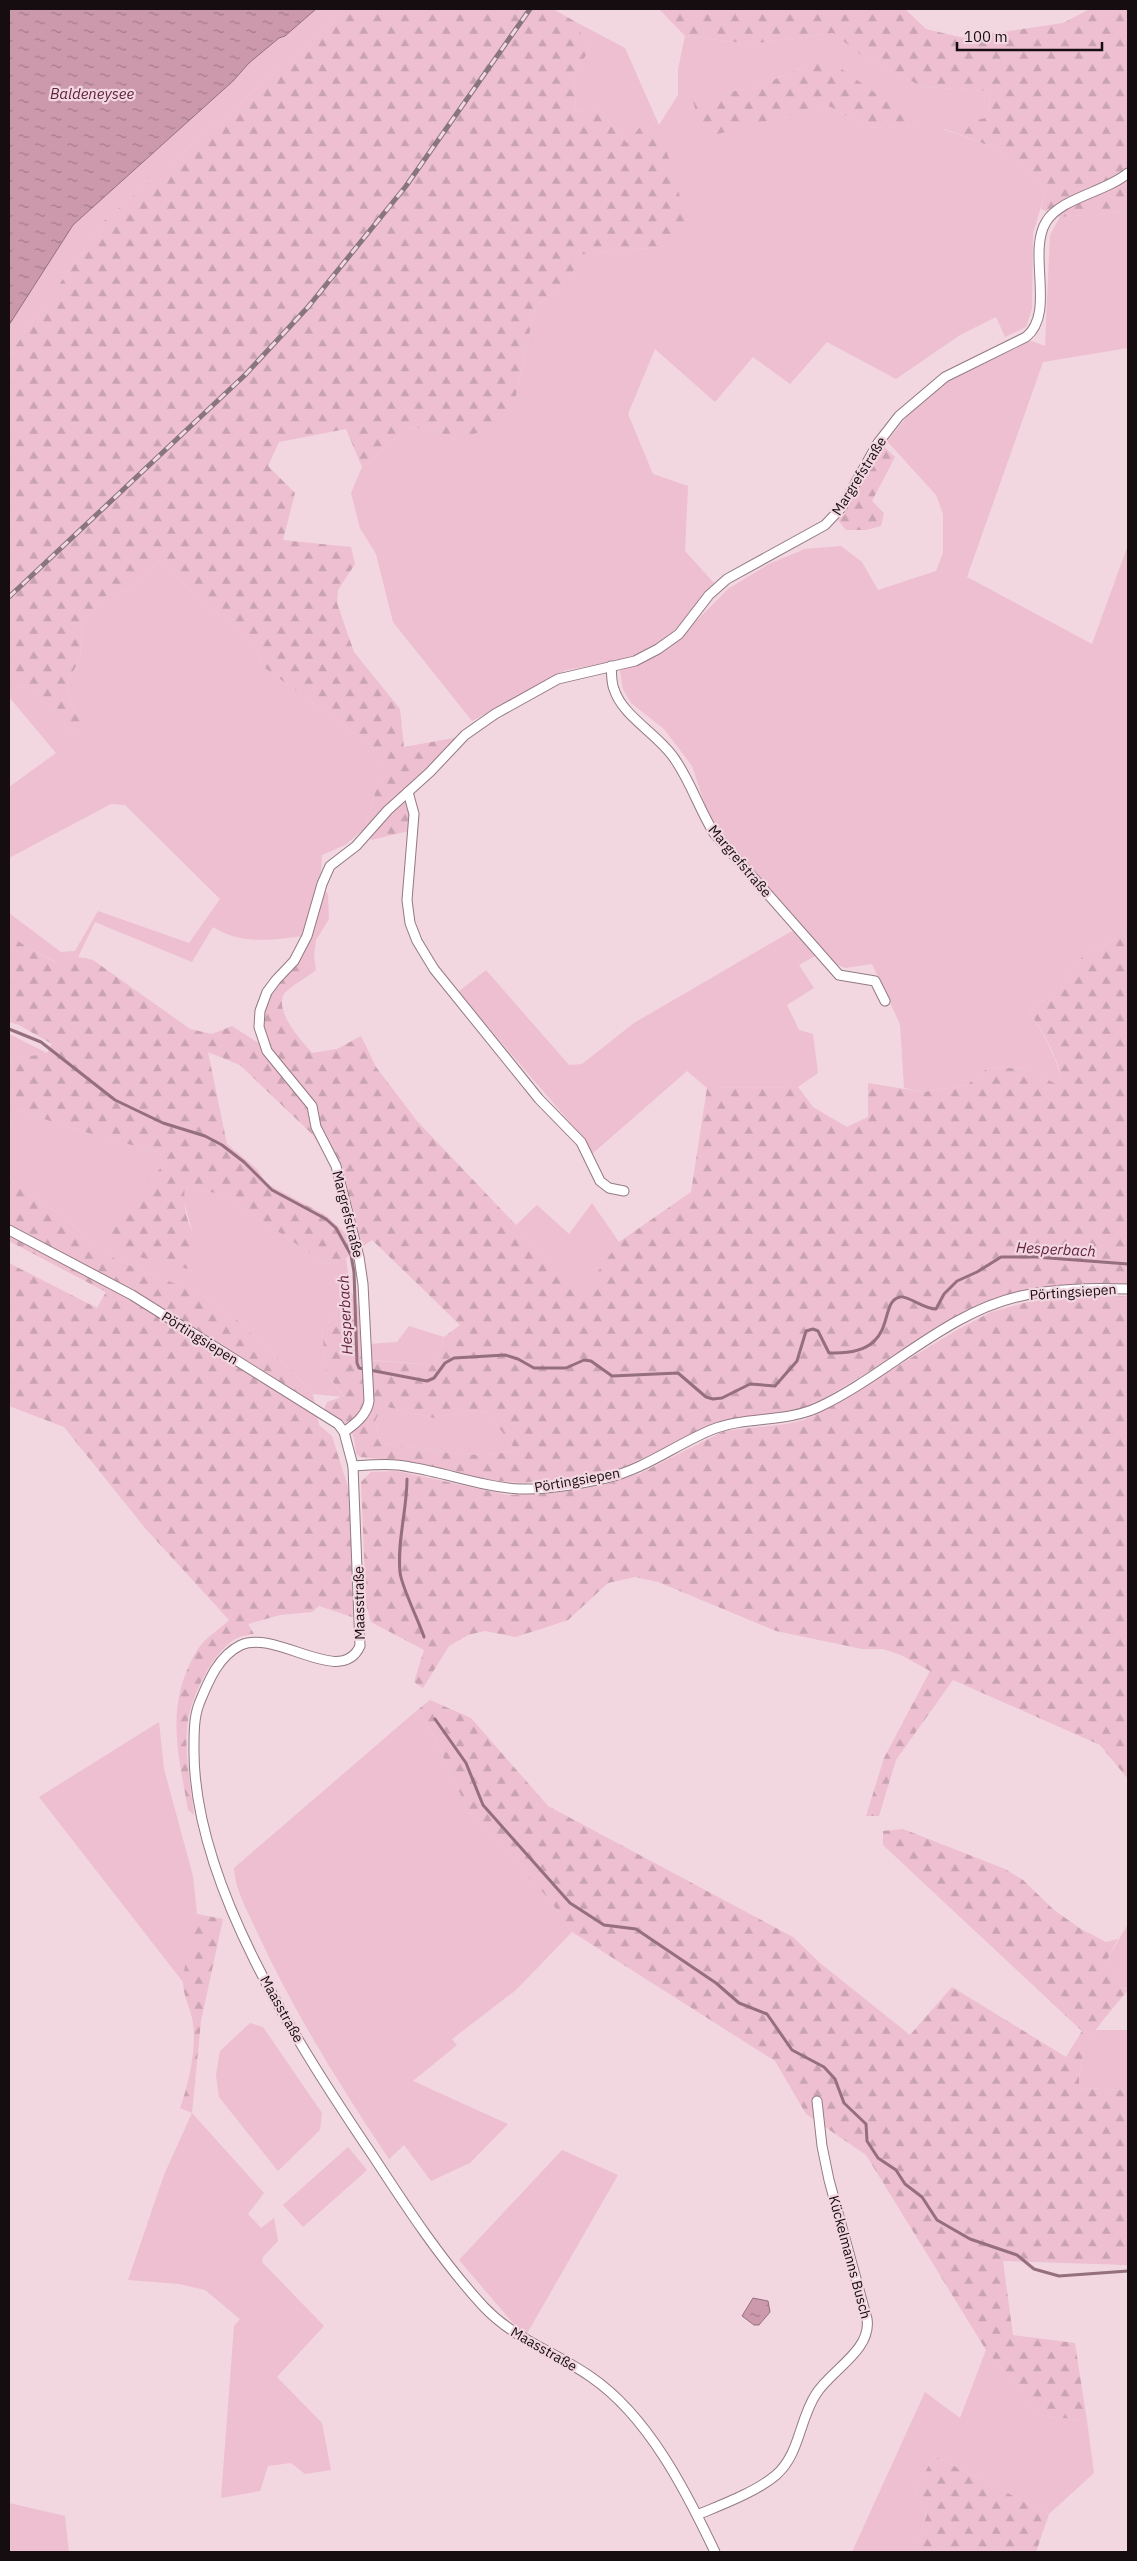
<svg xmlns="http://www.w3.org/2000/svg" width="1137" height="2561" font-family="'IBM Plex Sans',sans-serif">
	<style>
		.green { fill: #edbfd0; fill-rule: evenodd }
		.forest { fill: url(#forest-firs); fill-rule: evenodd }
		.water { fill: url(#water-ripples); stroke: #956f7d }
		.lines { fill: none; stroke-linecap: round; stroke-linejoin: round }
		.stream { stroke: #956f7d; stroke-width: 3 }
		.minor-casing { stroke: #937a83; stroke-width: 11 }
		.minor { stroke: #fff; stroke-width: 9 }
		.rail-casing { stroke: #89767d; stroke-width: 5 }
		.rail { stroke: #f2d6e0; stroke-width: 3; stroke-dasharray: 9; stroke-linecap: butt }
		.labels { text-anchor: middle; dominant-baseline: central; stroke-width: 4.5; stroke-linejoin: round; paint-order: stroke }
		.street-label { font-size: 14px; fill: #160d10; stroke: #f2d6e0 }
		.water-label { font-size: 15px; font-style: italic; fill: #60223f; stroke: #f2d6e0 }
	</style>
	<defs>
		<pattern id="forest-firs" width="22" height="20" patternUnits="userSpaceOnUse" patternTransform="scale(1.25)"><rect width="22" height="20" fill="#edbfd0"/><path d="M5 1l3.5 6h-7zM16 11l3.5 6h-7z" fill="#caa3b2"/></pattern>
		<pattern id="water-ripples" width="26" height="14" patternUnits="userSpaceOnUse" patternTransform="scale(1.25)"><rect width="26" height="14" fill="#cc99ac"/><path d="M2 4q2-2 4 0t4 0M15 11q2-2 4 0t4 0" fill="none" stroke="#a57b8b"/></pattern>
	</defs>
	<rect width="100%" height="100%" fill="#f2d6e0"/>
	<!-- green -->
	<g class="green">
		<polygon points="316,9 343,9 279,69 104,221 9,355 9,325 73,225 233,81 249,63 279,38 285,36"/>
		<path d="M576 22 625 48 659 125 678 95V69L685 36 751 44 833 33 861 55 923 87 990 91 989 117 943 129 998 149 1032 178 1045 194 1033 233 1032 309 1026 327 1005 337 996 317 960 335 896 379 827 342 790 384 753 357 715 402 655 349 628 414 653 474 688 486 685 551 714 583 704 592 684 623 648 650 618 661 566 670 472 721 393 622 376 554 360 528 351 493 362 467 407 429 426 427 456 440 515 400 535 308 573 274 577 255 669 246 627 143 597 106 576 112 574 75 589 50ZM811 63 919 125 868 128 827 105 703 137 694 101 764 84Z"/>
		<path d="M1128 205V348L1043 362 967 577 1092 644 1128 545V932L1082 957 1060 987 1029 1012C1045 1036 1058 1060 1064 1089L1029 1069 989 1067 967 1085 923 1092 904 1088 900 1024 872 964 845 968 832 962 720 833 706 808 692 766 664 729 631 703 623 689 620 671 656 656 683 634 728 589 769 564 805 549 841 546 862 562 878 590 936 571 943 553V514L936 495 887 441 915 407 949 379 1032 341 1045 346 1050 235 1060 217 1120 212Z"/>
		<path d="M158 561 254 646 265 668 369 744 383 765 365 828 345 845 322 855 321 871 304 936C273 940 241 945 213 927L192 962 95 922 78 957 56 962 21 943 9 932V913L61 952 75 951 98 911 189 943 220 899 125 805 111 804 9 858V787L56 753 9 697V691L25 684 73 733 86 724 73 710 67 684 80 658 82 623 106 596 132 588Z"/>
		<polygon points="325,890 328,894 329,919 316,940 314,956 316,970 299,960 311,934"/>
		<polygon points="792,931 798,933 817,955 799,965 814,988 787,1005 799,1030 813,1034 818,1073 798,1087 707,1088 687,1071 592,1154 586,1141 458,992 486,970 569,1065 582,1064 634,1023"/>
		<polygon points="9,1034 47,1053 9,1060"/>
		<polygon points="18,1109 63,1126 160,1153 163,1165 107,1233 193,1235 183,1198 185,1188 222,1194 326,1264 346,1258 350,1291 341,1308 322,1330 326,1373 344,1397 313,1394 287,1366 261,1344 241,1323 194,1290 148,1274 112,1257 63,1217 9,1180 9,1128"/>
		<polygon points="592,1203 619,1242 584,1292 551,1267 516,1225 537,1205 569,1234"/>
		<polygon points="409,1326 444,1337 435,1365 371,1360 370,1344 397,1342"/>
		<polygon points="383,1406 434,1418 470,1411 488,1413 517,1452 465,1455 381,1443 375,1421"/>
		<path d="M415 1712 431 1730 469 1813 549 1899 572 1932 516 1990 452 2039 457 2045 413 2081 508 2124 470 2163 431 2181 404 2145 389 2159C340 2086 294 2012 257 1932 248 1911 235 1891 234 1868Z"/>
		<polygon points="159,1722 164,1769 193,1876 197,1914 183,1982 39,1797"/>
		<polygon points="1128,1924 1128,1989 1120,1987 1107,1960"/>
		<polygon points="250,2023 263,2027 322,2113 320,2130 278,2171 219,2097 216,2075 220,2051"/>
		<path d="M1096 2030H1128V2090L1079 2088C1079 2066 1082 2048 1096 2030Z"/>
		<polygon points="192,2113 264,2193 248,2214 261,2228 274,2218 278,2241 263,2257 262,2262 324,2326 277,2377 322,2423 331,2470 305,2474 291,2463 268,2466 260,2491 221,2498 234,2326 240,2319 205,2290 179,2284 128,2280 164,2175"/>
		<polygon points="348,2147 367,2170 303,2227 283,2205"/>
		<polygon points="562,2150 618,2175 525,2337 459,2260"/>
		<polygon points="986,2350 1040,2415 1087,2421 1094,2473 1049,2514 934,2456 915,2490 927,2515 913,2552 852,2552 925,2392 960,2418"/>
		<polygon points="9,2503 65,2516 69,2552 9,2552"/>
	</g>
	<!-- forest -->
	<g class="forest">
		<polygon points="343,9 553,9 576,22 589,50 574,75 576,112 597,106 627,143 646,120 659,125 690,231 669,246 577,255 573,274 535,308 515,400 500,425 456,440 426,427 407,429 362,467 346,429 279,442 268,466 295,493 283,540 351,547 355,564 338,590 337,603 354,652 400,709 404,747 459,737 427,770 401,791 410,808 409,831 371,840 365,828 383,765 369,744 265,668 254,646 158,561 132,588 106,596 82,623 80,658 67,684 73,710 87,724 73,733 25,684 9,691 9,355 104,221 279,69"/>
		<polygon points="659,9 905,9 926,29 964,38 1063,23 1090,9 1127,9 1128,205 1120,212 1060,217 1041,209 1045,194 1032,178 998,149 942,128 989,117 990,91 923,87 861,55 833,33 751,44 685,36"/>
		<polygon points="832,62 920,125 868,128 827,105 703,138 693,101 764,84 811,63"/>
		<polygon points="882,445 895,457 872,501 884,513 881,526 866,530 846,530 838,520 844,515"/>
		<path d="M9 932 21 943 55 962 78 957 93 960 190 1029 212 1034 232 1026 260 1044 263 1011 270 991 299 960 316 970C309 976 289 987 284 994 274 1012 302 1041 312 1053L337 1049 361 1036 376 1067 417 1121 516 1225 551 1267 584 1291 619 1242 691 1192 707 1088 798 1087 813 1107 847 1127 868 1117V1083L923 1092 967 1085 989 1067 1029 1069 1063 1088C1060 1060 1045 1035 1029 1012L1060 987 1082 957 1128 932V1284C1070 1280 1017 1288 964 1314L815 1404 787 1414 711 1426 627 1466 593 1476 520 1483 491 1480 420 1463 361 1457 356 1454C354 1424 347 1425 324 1410L327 1402 344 1396 326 1373 322 1330 341 1308 350 1291 361 1311 363 1360 435 1365 444 1337 460 1325 372 1240 346 1258 326 1264 222 1194 185 1188C182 1204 188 1230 199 1242L188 1269 139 1257 106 1233 163 1165 160 1153 63 1126 18 1109 9 1128V1060L47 1053 52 1044 19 1025 9 1022ZM208 1052 240 1065 313 1135 334 1169 349 1237 327 1216 267 1184 257 1169 227 1144ZM383 1406 434 1418 470 1411 488 1413 517 1452 465 1455 381 1443 375 1421Z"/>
		<path d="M9 1180 63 1217 112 1257 148 1274 194 1290 241 1323 261 1344 287 1366 313 1394 319 1425 332 1436 349 1490 355 1618 319 1606 312 1612 280 1615 248 1624 254 1634C248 1635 241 1636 235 1639 213 1652 192 1695 188 1720 183 1751 191 1785 194 1815L188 1810C178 1751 164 1704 198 1649 205 1638 220 1629 229 1620L145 1528 64 1427 9 1406V1263L97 1308 106 1292 9 1241Z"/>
		<polygon points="1072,1295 1128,1296 1128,1779 1100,1745 953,1680 896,1760 879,1816 866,1816 884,1758 930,1671 901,1655 883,1649 862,1649 776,1631 658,1582 635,1577 608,1583 568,1620 541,1629 515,1637 485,1631 468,1635 449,1646 423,1688 414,1682 424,1650 371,1622 366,1604 361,1482 371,1472 397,1471 508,1495 554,1493 607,1484 641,1473 724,1431 786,1424 804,1420 820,1413 957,1330 991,1312 1024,1303"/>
		<path d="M430 1700 471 1718 548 1806 793 1937 820 1963 910 2035 952 1987 1066 2057 1082 2031 883 1845V1831L903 1829 1005 1869 1023 1880 1054 1910 1081 1929 1106 1942 1118 1939 1107 1960 1120 1987 1128 1990C1101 2024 1078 2041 1079 2088L1128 2090V2265L1003 2261 1013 2335 1075 2343 1087 2421 1040 2415 986 2350 866 2155 806 2114 775 2061 572 1932 549 1899 469 1813 431 1730 415 1712Z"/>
		<path d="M197 1914 223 1919 201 2021 192 2113 180 2108C189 2084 198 2043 192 2018 189 2005 183 1995 183 1981 185 1959 192 1935 197 1914Z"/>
		<polygon points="934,2456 1049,2514 1036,2552 913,2552 927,2515 915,2490"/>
	</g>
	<!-- water -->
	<g class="water">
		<polygon points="9,9 316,9 285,36 279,38 249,63 233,81 73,225 9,325"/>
		<polygon points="753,2298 768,2301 770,2312 759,2325 754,2325 742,2316"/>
	</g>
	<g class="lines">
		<!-- stream -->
		<g class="stream">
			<path d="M9 1029 41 1042 115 1100 163 1123 205 1136 222 1145 244 1162 272 1190 326 1219 336 1228 351 1255 354 1272 357 1363 359 1368 427 1381 434 1378 445 1363 454 1358 505 1355 518 1359 534 1368H566L584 1360 591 1361 612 1376 678 1373 706 1397 713 1399 722 1398 750 1384 775 1386 797 1361 806 1331 813 1329 818 1331 829 1353C902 1356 876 1302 900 1297 907 1295 924 1309 936 1309L944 1294 957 1281 977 1272 1001 1257H1036L1128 1264"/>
			<path d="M407 1479C407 1510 397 1541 400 1572 401 1586 419 1621 424 1637"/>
			<polyline points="435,1719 466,1763 483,1805 570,1903 604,1925 636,1929 716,1983 739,2003 767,2014 792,2050 824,2067 835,2079 844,2103 866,2124 867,2141 878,2158 896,2170 905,2184 922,2197 937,2220 970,2239 1017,2255 1034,2269 1059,2276 1128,2271"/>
		</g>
		<!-- minor casing -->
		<g class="minor-casing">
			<g id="minor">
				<path d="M611 666C612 674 611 682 614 689 622 716 658 734 674 758 691 782 699 809 714 833L839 975 875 981 885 1001"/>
				<polyline points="408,792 414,814 407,900 410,923 417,941 434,969 539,1099 581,1142 600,1181 609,1188 624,1191"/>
				<path d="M9 1230 132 1295 338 1424 344 1432 353 1466C372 1465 391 1463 410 1467 447 1473 483 1487 520 1489 548 1490 578 1484 606 1478 643 1470 675 1445 711 1430 745 1416 785 1423 819 1407 887 1375 947 1312 1021 1296 1056 1288 1093 1288 1128 1289"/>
				<path d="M344 1432C355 1424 367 1415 369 1401L363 1284 359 1257 336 1166 316 1127 312 1106 267 1051 259 1027 260 1011 267 992 276 980 294 961 307 936 322 884 330 866 356 846 388 810 430 772 465 735 495 714 558 679 635 661 658 649 679 634 709 595 727 579 825 525 842 507 878 443 899 416 945 377 1026 337C1056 313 1027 253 1046 222 1060 198 1106 192 1128 173"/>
				<path d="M353 1466 360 1646C341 1688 277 1629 241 1645 218 1656 208 1682 199 1704 194 1717 194 1733 194 1747 192 1883 299 2046 373 2156 407 2208 441 2260 483 2306 515 2340 554 2351 591 2377 648 2416 686 2491 715 2552"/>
				<path d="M697 2515C721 2505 756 2492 776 2475 800 2454 799 2420 816 2394 831 2370 872 2350 867 2319L829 2180 822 2146 817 2101"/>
			</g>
		</g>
		<!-- minor -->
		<use href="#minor" class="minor"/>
		<!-- rail casing -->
		<g class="rail-casing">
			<polyline id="rail" points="9,597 245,375 308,307 406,186 530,9"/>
		</g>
		<!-- rail -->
		<use href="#rail" class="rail"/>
	</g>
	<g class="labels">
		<!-- street labels -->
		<g class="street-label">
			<text transform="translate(859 476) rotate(-58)">Margrefstraße</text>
			<text transform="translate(740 861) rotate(50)">Margrefstraße</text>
			<text transform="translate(348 1214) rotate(76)">Margrefstraße</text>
			<text transform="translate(1073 1292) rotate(-4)">Pörtingsiepen</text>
			<text transform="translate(200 1338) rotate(32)">Pörtingsiepen</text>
			<text transform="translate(577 1480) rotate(-10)">Pörtingsiepen</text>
			<text transform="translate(359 1603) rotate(-91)">Maasstraße</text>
			<text transform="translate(282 2009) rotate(61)">Maasstraße</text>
			<text transform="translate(850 2257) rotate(75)">Kückelmanns Busch</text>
			<text transform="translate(544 2349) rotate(30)">Maasstraße</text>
		</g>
		<!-- water labels -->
		<g class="water-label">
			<text x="92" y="93">Baldeneysee</text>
			<text transform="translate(1056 1249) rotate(3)">Hesperbach</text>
			<text transform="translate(345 1315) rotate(-93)">Hesperbach</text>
		</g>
	</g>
	<!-- border -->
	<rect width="1137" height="2561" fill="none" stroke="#160d10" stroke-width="20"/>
	<!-- scale -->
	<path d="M957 42v8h145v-8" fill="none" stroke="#160d10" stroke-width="2.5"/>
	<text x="964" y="42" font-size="15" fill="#160d10" stroke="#f2d6e0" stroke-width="4" paint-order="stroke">100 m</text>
</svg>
